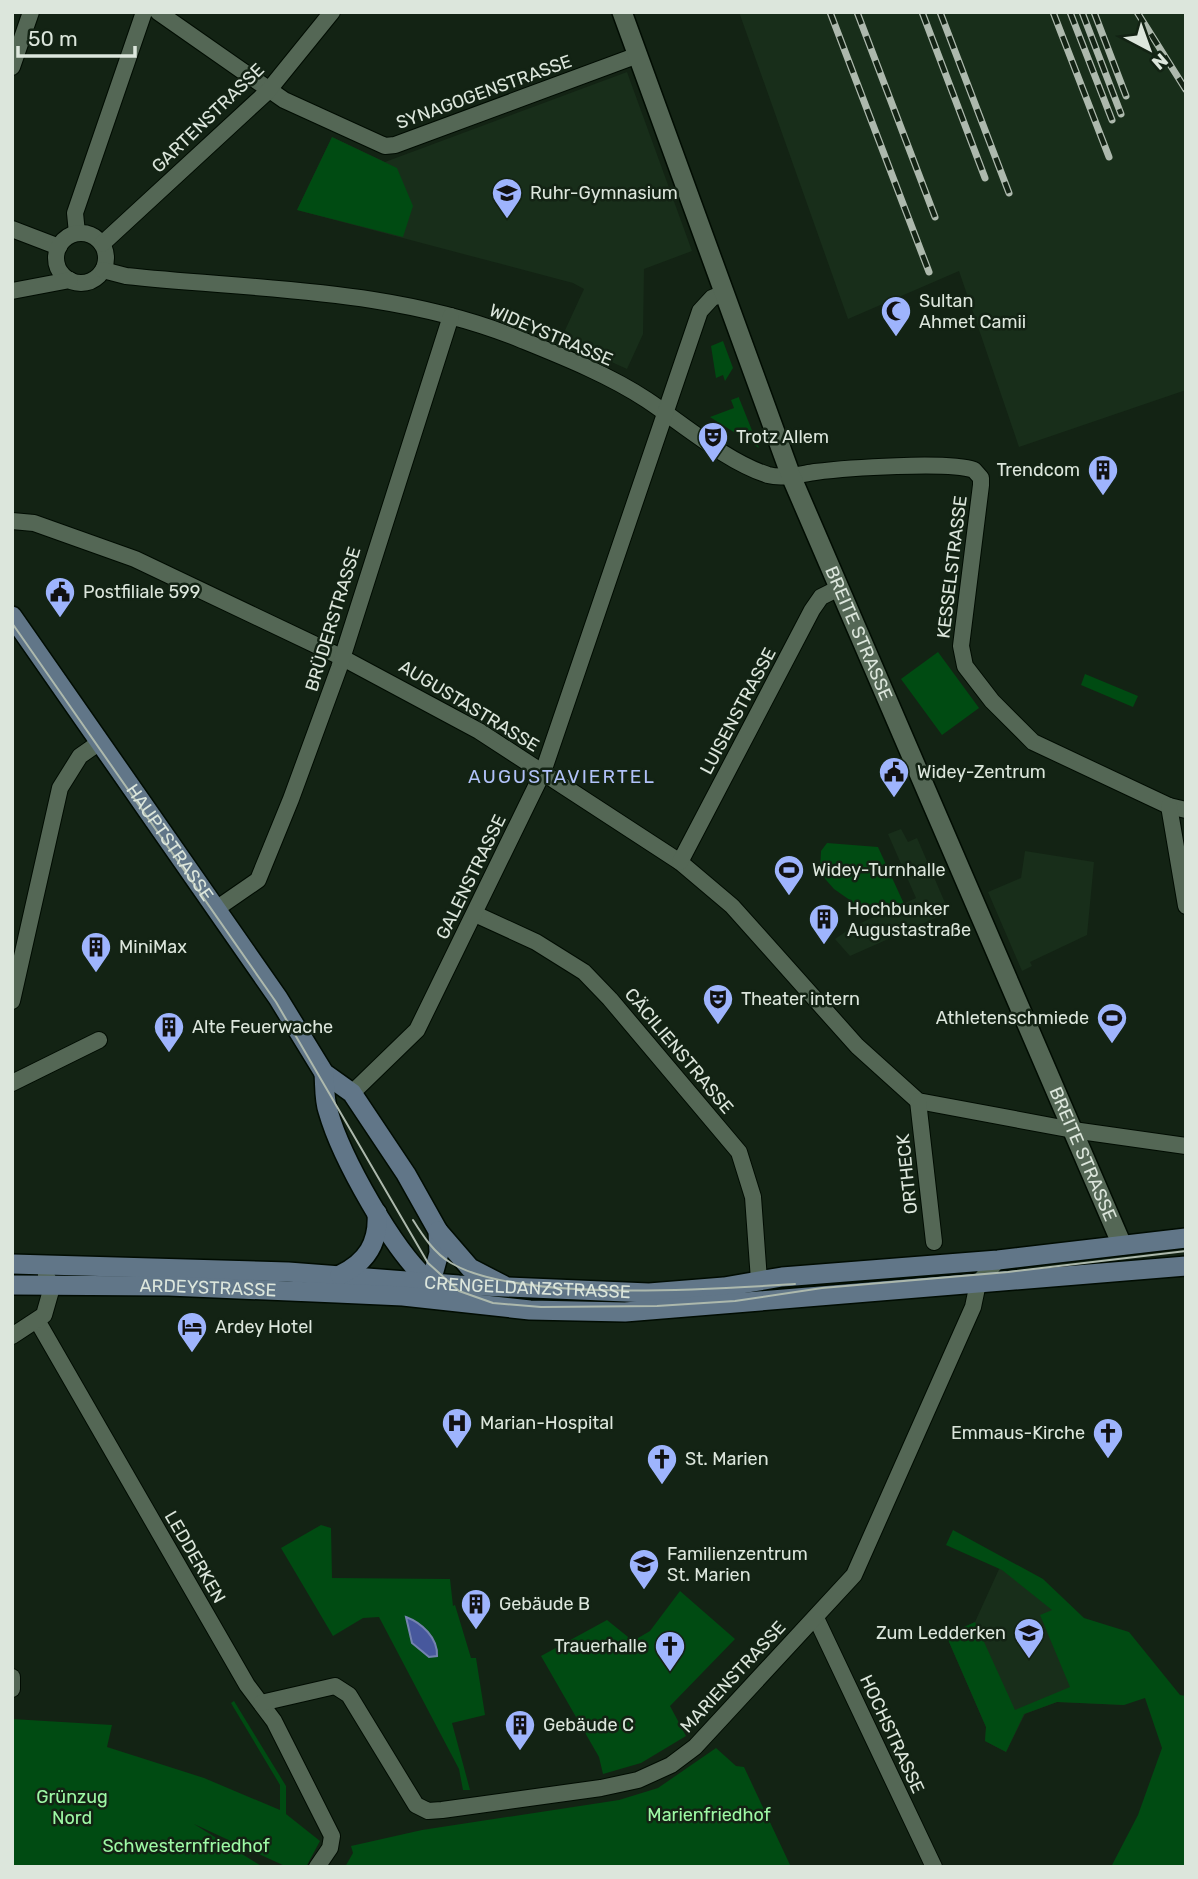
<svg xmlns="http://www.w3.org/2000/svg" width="1198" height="1879" font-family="Rubik,sans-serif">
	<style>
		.built { fill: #182e1a }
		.green { fill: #004b12 }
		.water { fill: #47589d; stroke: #7483b0; stroke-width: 2 }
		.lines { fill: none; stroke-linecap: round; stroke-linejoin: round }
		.minor-casing { stroke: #010c02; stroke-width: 18 }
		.tertiary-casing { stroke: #010c02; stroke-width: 22 }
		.secondary-casing { stroke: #010c02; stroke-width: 22 }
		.minor { stroke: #546755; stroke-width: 16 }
		.tertiary { stroke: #546755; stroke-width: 19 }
		.secondary { stroke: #617688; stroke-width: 19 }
		.tram { stroke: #adb9ad; stroke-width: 2 }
		.rail-casing { stroke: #adb9ad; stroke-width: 7 }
		.rail { stroke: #132314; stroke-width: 4.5; stroke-dasharray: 13; stroke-linecap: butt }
		.labels { text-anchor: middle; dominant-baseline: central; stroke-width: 5; stroke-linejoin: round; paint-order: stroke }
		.street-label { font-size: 18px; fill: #dce6dc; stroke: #132314 }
		.poi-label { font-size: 18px; fill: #dce6dc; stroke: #132314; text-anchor: start }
		.park-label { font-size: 18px; fill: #9ef9a5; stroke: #132314 }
		.neighbourhood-label { font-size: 19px; letter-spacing: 2px; fill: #b1c2f9; stroke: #132314 }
	</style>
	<rect width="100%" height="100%" fill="#132314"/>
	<!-- built -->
	<g class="built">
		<polygon points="739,12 1186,12 1186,390 1019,447 959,271 848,319"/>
		<polygon points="627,72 692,251 644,269 643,334 627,369 561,339 584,289 573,283 297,210 332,137 385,162"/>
		<polygon points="901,829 908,842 917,838 949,912 850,956 835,939 854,926 916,898 888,834"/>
		<polygon points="1025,851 1094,862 1087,935 1030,962 1032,966 1022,971 988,892 1021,878"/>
		<polygon points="1000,1567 1057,1613 1124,1705 1057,1702 1025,1714 1006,1752 985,1741 986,1727 946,1635 975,1622"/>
	</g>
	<!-- green -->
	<g class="green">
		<polygon points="332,137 397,168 413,206 403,237 297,210"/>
		<polygon points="723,341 733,368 725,381 723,375 716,378 711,346"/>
		<polygon points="739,397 739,398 759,448 710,417 734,408 731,400"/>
		<polygon points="938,652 979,708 942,735 901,679"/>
		<polygon points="1085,674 1138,696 1133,707 1081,685"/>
		<polygon points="827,843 878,847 904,904 874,917 834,889 820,873 821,851"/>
		<polygon points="321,1525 331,1528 332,1578 450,1579 453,1606 455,1605 471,1658 476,1658 485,1715 452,1723 470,1790 463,1790 459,1769 379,1617 363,1618 333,1636 281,1548"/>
		<polygon points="953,1530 1043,1579 1084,1618 1129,1632 1180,1695 1186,1696 1186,1867 1111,1867 1138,1815 1162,1748 1145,1698 1124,1705 1057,1702 1024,1714 1006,1752 985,1741 986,1727 946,1635 975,1622 1015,1710 1070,1687 1040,1615 1052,1610 1002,1570 946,1545"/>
		<polygon points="680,1591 735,1639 670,1706 686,1736 641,1763 603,1774 599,1757 541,1656 607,1620 633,1641 650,1631"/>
		<polygon points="234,1701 286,1786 286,1814 320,1841 306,1867 287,1867 194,1824 263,1867 12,1867 12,1719 112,1725 107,1747 204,1778 280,1810 280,1785 231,1703"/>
		<polygon points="716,1748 736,1766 744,1767 791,1867 345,1867 353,1853 351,1846 422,1830 619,1800 658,1788"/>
	</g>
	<!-- water -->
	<path class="water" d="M406 1617C422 1623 438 1638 437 1656L429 1657 412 1643Z"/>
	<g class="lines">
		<!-- minor casing -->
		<g class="minor-casing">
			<g id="minor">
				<polyline points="158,12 284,100 385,146 395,145 638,55"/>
				<polyline points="12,67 31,12"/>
				<polyline points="12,229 59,247"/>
				<polyline points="77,233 75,213 144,12"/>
				<circle cx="81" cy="258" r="25"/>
				<polyline points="102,244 268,91 332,12"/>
				<path d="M103 270 126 276C258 290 397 288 522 340 564 357 609 375 647 400 683 424 727 462 768 475 783 479 801 474 815 472 846 468 949 461 974 470L981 478V485L961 646 965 666 992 701 1033 742 1169 806 1186 810"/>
				<polyline points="12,291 70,280"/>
				<polyline points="12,521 34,523 135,559 341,657 479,731 680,862 732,906 857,1046 918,1101 1073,1130 1186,1146"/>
				<polyline points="1169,806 1186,906"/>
				<polyline points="680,862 812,610 821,597 839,588"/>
				<polyline points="216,909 258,880 291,799 339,668 451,316"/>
				<polyline points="475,914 536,942 584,972 610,999 739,1152 753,1197 759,1280"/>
				<polyline points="12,1001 60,788 80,756 100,742"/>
				<polyline points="12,1083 99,1040"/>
				<polyline points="352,1093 417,1030 543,772 700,311 712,298 724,293"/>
				<polyline points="918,1101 934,1242"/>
				<polyline points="38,1322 247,1685 274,1721 332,1836 330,1848 317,1867"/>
				<polyline points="12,1336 44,1315 52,1287 46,1275"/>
				<polyline points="816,1618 934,1867"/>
				<polyline points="12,1677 12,1689"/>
				<polyline points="261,1703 335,1686 349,1695 416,1805 428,1811 442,1810 601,1788 638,1780 671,1765 695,1747 854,1575 973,1307 978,1283 998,1260"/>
			</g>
		</g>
		<!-- tertiary casing -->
		<g class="tertiary-casing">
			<g id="tertiary">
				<path id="s1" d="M622 12 791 476 1122 1245"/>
			</g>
		</g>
		<!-- secondary casing -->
		<g class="secondary-casing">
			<g id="secondary">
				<path id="s2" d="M12 616 278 998 324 1073 352 1093 406 1174 438 1231 439 1253 434 1271 429 1281 420 1288"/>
				<path d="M324 1073C325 1086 324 1099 328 1111 341 1157 394 1253 431 1283"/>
				<polyline points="438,1231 470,1268 503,1285"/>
				<path id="s3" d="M12 1264 288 1272 459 1285 649 1293 724 1287 782 1277 998 1260 1186 1238"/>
				<path d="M340 1275C367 1262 379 1243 377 1213"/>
				<path id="s4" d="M12 1285 169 1286 337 1293 403 1296 530 1310 625 1312 1186 1266"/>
			</g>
		</g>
		<!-- minor -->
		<use href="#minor" class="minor"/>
		<!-- tertiary -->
		<use href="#tertiary" class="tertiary"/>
		<!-- secondary -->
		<use href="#secondary" class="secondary"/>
		<!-- tram -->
		<g class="tram">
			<polyline points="12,623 276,1002 428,1263 459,1291 493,1303 541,1307 657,1306 735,1301 822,1288 1008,1272 1186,1251"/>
			<path d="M413 1220C423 1236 434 1253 451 1263 518 1303 715 1289 795 1284"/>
		</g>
		<!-- rail casing -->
		<g class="rail-casing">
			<g id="rail">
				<polyline points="830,12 929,272"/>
				<polyline points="857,12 935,217"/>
				<polyline points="922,12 985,178"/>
				<polyline points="940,12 1009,193"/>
				<polyline points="1053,12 1109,157"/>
				<polyline points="1070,12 1112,120"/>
				<polyline points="1082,12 1121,114"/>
				<polyline points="1094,12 1126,96"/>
				<polyline points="1137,12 1186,90"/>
			</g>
		</g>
		<!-- rail -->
		<use href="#rail" class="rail"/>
	</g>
	<!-- icons -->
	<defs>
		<g id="school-pin" transform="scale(1.575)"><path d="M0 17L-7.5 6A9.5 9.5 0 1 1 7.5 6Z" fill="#9eb4fd" stroke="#132314"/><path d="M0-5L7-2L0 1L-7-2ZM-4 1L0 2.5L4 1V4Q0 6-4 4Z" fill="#111"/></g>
		<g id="mosque-pin" transform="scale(1.575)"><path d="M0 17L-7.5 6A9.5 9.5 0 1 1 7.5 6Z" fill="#9eb4fd" stroke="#132314"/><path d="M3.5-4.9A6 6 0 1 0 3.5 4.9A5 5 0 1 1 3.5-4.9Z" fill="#111"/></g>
		<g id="theatre-pin" transform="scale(1.575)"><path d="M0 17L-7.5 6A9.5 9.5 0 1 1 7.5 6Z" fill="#9eb4fd" stroke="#132314"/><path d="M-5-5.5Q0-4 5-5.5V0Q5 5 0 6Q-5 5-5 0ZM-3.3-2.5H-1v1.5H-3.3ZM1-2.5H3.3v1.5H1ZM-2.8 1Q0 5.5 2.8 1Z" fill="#111"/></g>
		<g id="building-pin" transform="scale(1.575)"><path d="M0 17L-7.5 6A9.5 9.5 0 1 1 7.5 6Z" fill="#9eb4fd" stroke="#132314"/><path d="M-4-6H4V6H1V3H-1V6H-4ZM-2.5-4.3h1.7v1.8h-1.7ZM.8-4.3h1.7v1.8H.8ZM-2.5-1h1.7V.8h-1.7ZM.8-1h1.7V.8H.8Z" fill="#111"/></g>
		<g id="civic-pin" transform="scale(1.575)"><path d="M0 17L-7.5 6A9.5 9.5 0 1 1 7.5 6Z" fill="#9eb4fd" stroke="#132314"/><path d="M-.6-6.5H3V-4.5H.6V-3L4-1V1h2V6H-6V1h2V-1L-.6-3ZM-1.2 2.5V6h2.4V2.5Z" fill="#111"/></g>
		<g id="stadium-pin" transform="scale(1.575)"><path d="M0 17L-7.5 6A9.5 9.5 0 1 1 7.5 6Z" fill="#9eb4fd" stroke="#132314"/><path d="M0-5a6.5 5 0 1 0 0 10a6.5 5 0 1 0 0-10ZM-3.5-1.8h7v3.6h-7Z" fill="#111"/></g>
		<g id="hotel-pin" transform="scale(1.575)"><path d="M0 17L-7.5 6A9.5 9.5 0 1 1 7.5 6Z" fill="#9eb4fd" stroke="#132314"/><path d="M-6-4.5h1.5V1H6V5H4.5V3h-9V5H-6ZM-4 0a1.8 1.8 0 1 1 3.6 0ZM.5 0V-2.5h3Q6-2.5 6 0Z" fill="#111"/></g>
		<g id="hospital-pin" transform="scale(1.575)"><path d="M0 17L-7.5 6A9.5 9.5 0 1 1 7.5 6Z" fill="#9eb4fd" stroke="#132314"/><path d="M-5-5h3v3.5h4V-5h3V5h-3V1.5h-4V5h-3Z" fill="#111"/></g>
		<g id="church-pin" transform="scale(1.575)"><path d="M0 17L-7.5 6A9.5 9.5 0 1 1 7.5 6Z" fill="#9eb4fd" stroke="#132314"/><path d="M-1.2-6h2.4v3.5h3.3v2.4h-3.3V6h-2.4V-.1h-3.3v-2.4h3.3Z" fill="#111"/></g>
	</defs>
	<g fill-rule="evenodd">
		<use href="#school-pin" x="507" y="193"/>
		<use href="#mosque-pin" x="896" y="311"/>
		<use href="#theatre-pin" x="713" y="437"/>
		<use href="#building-pin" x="1103" y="470"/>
		<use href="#civic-pin" x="60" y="592"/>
		<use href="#civic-pin" x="894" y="772"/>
		<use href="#stadium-pin" x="789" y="870"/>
		<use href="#building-pin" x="824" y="919"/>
		<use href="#building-pin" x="96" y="947"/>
		<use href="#theatre-pin" x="718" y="999"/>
		<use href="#stadium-pin" x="1112" y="1018"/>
		<use href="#building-pin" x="169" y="1027"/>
		<use href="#hotel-pin" x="192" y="1327"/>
		<use href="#hospital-pin" x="457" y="1423"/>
		<use href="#church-pin" x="1108" y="1433"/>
		<use href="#church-pin" x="662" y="1459"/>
		<use href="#school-pin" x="644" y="1564"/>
		<use href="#building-pin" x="476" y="1604"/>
		<use href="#school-pin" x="1029" y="1633"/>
		<use href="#church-pin" x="670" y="1646"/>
		<use href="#building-pin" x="520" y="1725"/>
	</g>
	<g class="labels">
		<!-- street labels -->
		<g class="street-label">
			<text transform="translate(484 92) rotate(-20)">SYNAGOGENSTRASSE</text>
			<text transform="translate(208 118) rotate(-44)">GARTENSTRASSE</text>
			<text transform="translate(551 335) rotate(23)">WIDEYSTRASSE</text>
			<text transform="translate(952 567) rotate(-83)">KESSELSTRASSE</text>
			<text transform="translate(333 619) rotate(-73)">BRÜDERSTRASSE</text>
			<text stroke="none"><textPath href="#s1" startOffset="665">BREITE STRASSE</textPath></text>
			<text transform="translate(469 706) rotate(31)">AUGUSTASTRASSE</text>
			<text transform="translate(738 711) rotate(-62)">LUISENSTRASSE</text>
			<text stroke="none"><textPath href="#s2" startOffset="276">HAUPTSTRASSE</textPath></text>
			<text transform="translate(471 877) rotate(-64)">GALENSTRASSE</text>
			<text transform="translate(679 1051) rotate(50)">CÄCILIENSTRASSE</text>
			<text stroke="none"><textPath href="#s1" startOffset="1232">BREITE STRASSE</textPath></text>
			<text transform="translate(907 1174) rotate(-96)">ORTHECK</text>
			<text stroke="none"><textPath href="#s4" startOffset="196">ARDEYSTRASSE</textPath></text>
			<text stroke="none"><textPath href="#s3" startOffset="516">CRENGELDANZSTRASSE</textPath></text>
			<text transform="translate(195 1557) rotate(60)">LEDDERKEN</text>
			<text transform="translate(733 1677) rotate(-47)">MARIENSTRASSE</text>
			<text transform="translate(892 1734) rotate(65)">HOCHSTRASSE</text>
		</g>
		<!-- poi labels -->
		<g class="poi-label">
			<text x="530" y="193">Ruhr-Gymnasium</text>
			<text x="919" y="301">Sultan<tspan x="919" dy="21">Ahmet Camii</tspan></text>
			<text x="736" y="437">Trotz Allem</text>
			<text x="1080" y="470" text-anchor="end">Trendcom</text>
			<text x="83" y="592">Postfiliale 599</text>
			<text x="917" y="772">Widey-Zentrum</text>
			<text x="812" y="870">Widey-Turnhalle</text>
			<text x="847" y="909">Hochbunker<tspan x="847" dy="21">Augustastraße</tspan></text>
			<text x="119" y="947">MiniMax</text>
			<text x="741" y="999">Theater intern</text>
			<text x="1089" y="1018" text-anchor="end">Athletenschmiede</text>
			<text x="192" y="1027">Alte Feuerwache</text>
			<text x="215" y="1327">Ardey Hotel</text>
			<text x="480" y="1423">Marian-Hospital</text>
			<text x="1085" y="1433" text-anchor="end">Emmaus-Kirche</text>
			<text x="685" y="1459">St. Marien</text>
			<text x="667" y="1554">Familienzentrum<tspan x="667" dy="21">St. Marien</tspan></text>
			<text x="499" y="1604">Gebäude B</text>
			<text x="1006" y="1633" text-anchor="end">Zum Ledderken</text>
			<text x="647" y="1646" text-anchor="end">Trauerhalle</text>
			<text x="543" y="1725">Gebäude C</text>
		</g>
		<!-- park labels -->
		<g class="park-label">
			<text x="72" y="1797">Grünzug<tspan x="72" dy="21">Nord</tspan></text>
			<text x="709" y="1815">Marienfriedhof</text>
			<text x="186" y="1846">Schwesternfriedhof</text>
		</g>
		<!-- neighbourhood labels -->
		<g class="neighbourhood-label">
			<text x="562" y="776">AUGUSTAVIERTEL</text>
		</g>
	</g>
	<!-- border -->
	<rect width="1198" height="1879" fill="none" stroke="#dce6dc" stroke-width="28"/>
	<!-- north arrow -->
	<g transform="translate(1149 49) rotate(139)" stroke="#132314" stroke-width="5" paint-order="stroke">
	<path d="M0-5L12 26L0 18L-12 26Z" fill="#dce6dc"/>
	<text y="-10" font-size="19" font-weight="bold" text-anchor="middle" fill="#dce6dc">N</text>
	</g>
	<!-- scale -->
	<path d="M18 46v10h117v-10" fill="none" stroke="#dce6dc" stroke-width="3.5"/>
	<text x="28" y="46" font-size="21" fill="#dce6dc" stroke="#132314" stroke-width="5" paint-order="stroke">50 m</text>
</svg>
